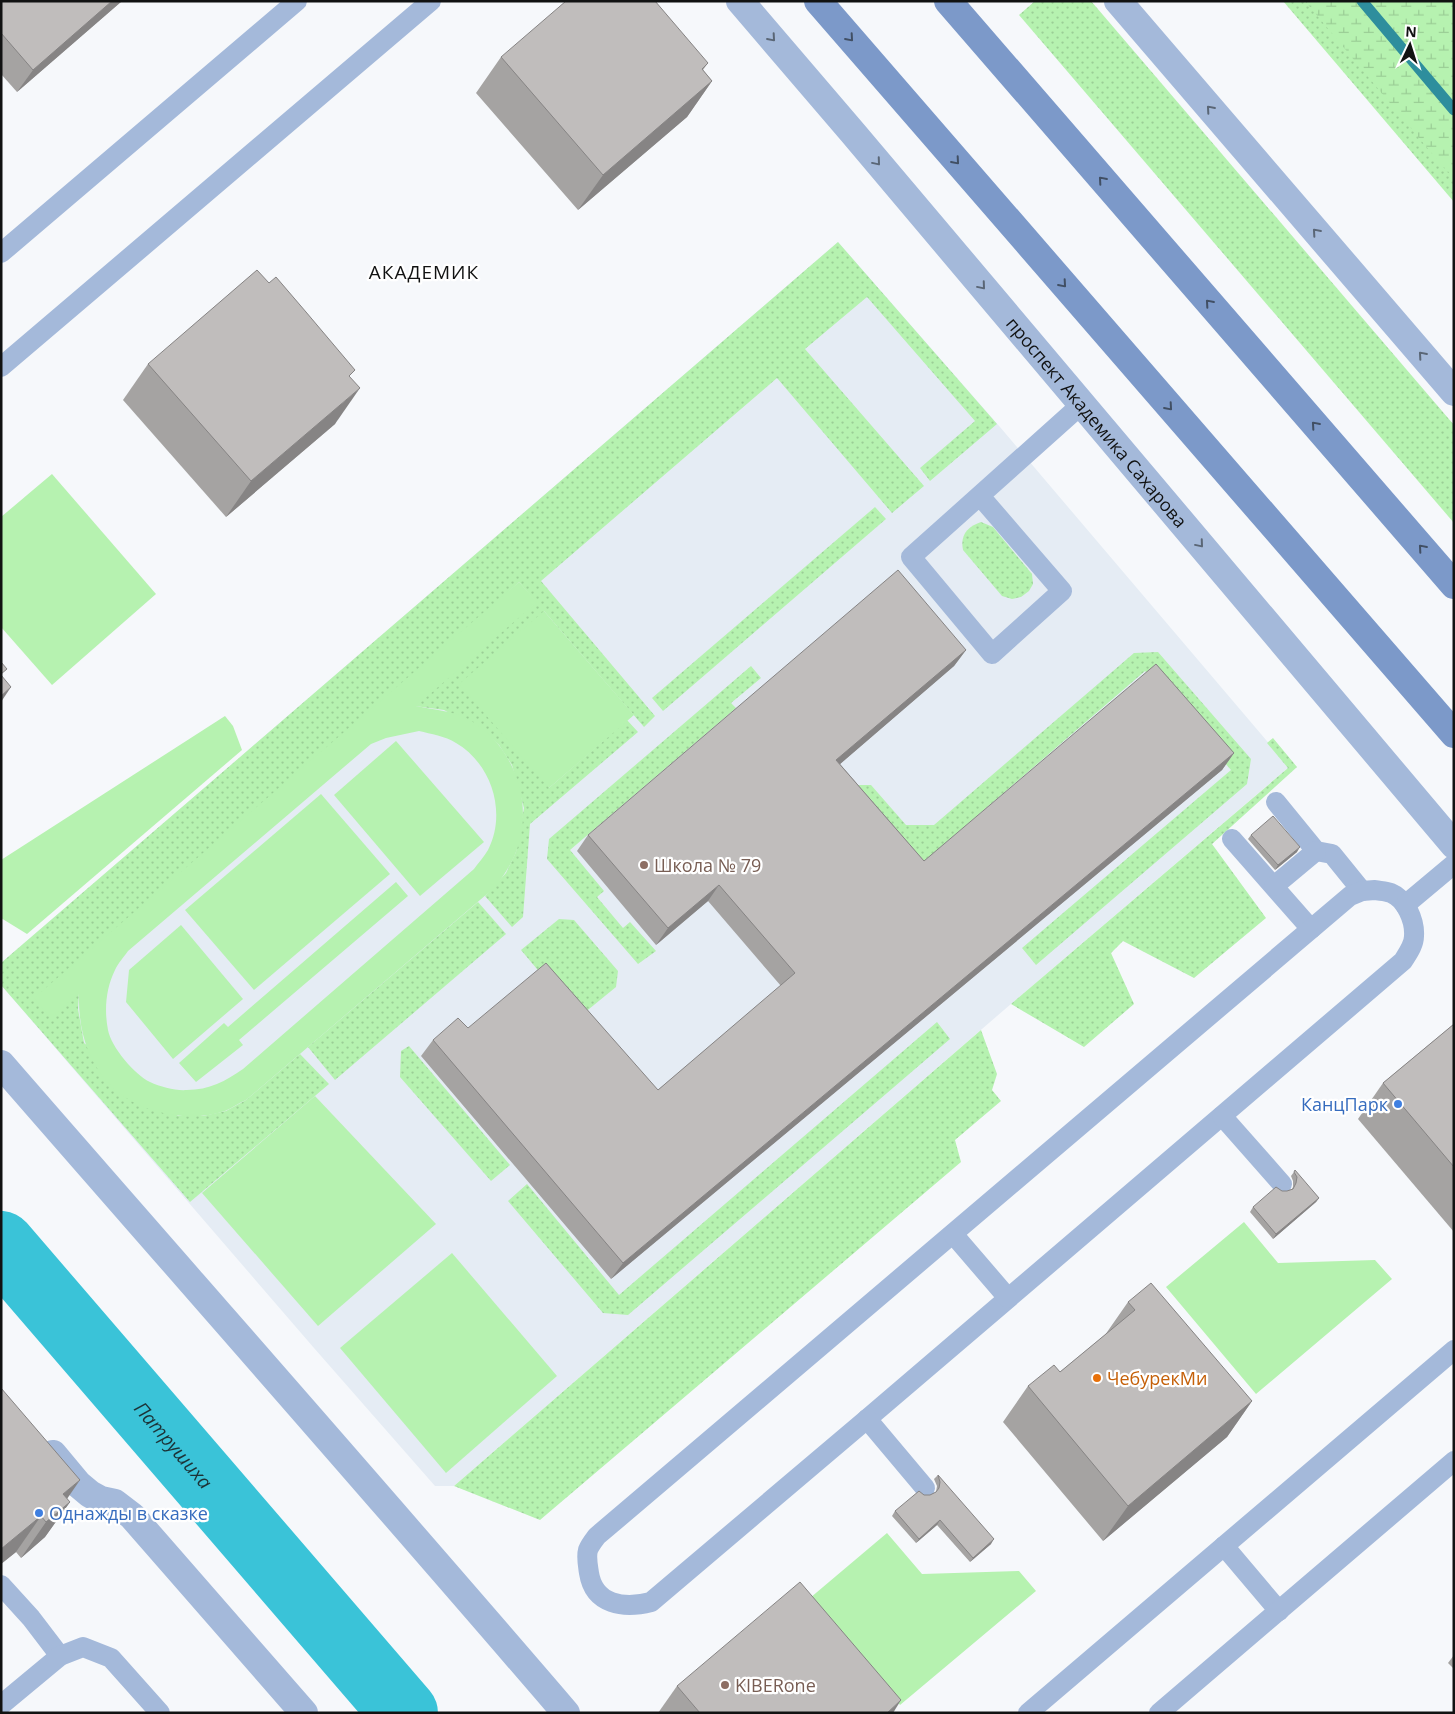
<svg xmlns="http://www.w3.org/2000/svg" width="1455" height="1714" font-family="'Open Sans',sans-serif">
	<style>
		.built { fill: #e5ecf4 }
		.grass { fill: url(#grass-dots) }
		.wetland { fill: url(#wetland-marsh) }
		.green { fill: #b6f2b0; fill-rule: evenodd }
		.lines { fill: none; stroke-linecap: round; stroke-linejoin: round }
		.stream { stroke: #2e8e9d; stroke-width: 11 }
		.river { stroke: #3ac3d8; stroke-width: 68 }
		.lane { stroke: #a4b9da; stroke-width: 20 }
		.street { stroke: #a4b9da; stroke-width: 28 }
		.secondary { stroke: #7c99c9; stroke-width: 28 }
		.wall { fill: #a5a3a2 }
		.shaded-wall { fill: #868484 }
		.building { fill: #c0bdbc; stroke: #868484 }
		.oneway { stroke: #5a6676 }
		.oneway2 { stroke: #414f64 }
		.education-dot { fill: #8d6e63; stroke: #fff; stroke-width: 2 }
		.shop-dot { fill: #3f7fe0; stroke: #fff; stroke-width: 2 }
		.food-dot { fill: #e8710a; stroke: #fff; stroke-width: 2 }
		.labels { text-anchor: middle; dominant-baseline: central; stroke-width: 4.5; stroke-linejoin: round; paint-order: stroke }
		.street-label { font-size: 18px; fill: #111212; stroke: #fff }
		.education-label { font-size: 18px; fill: #785e54; stroke: #fff; text-anchor: start }
		.shop-label { font-size: 18px; fill: #366cbe; stroke: #fff; text-anchor: end }
		.food-label { font-size: 18px; fill: #c56008; stroke: #fff; text-anchor: start }
		.neighbourhood-label { font-size: 19px; letter-spacing: 1px; fill: #111212; stroke: #fff }
		.water-label { font-size: 19px; font-style: italic; fill: #1c3236; stroke: #fff }
	</style>
	<defs>
		<pattern id="grass-dots" width="8" height="8" patternUnits="userSpaceOnUse" patternTransform="scale(1.25)"><rect width="8" height="8" fill="#b6f2b0"/><path d="M2 2h.1M6 6h.1" fill="none" stroke="#9bce96" stroke-width="1.8" stroke-linecap="round"/></pattern>
		<pattern id="wetland-marsh" width="20" height="14" patternUnits="userSpaceOnUse" patternTransform="scale(1.25)"><rect width="20" height="14" fill="#b6f2b0"/><path d="M1 5h8M5 5V1M11 12h8M15 12V8" fill="none" stroke="#9bce96"/></pattern>
	</defs>
	<rect width="100%" height="100%" fill="#f6f8fb"/>
	<!-- built -->
	<polygon class="built" points="838,242 1000,427 1289,767 997,1016 454,1486 435,1486 314,1348 1,985 1,963"/>
	<!-- grass -->
	<g class="grass">
		<polygon points="1035,1 1091,1 1454,425 1454,523 1019,15"/>
		<polygon points="1283,1 1454,1 1454,202"/>
		<polygon points="838,242 997,424 930,481 920,468 975,421 867,297 805,349 924,486 892,513 777,378 541,581 655,716 644,727 544,611 549,788 627,720 638,732 530,824 523,917 512,927 485,896 506,873 516,852 524,808 512,765 499,745 487,734 444,710 415,706 536,602 519,582 79,993 78,1009 84,1043 178,1116 203,1116 226,1111 246,1100 300,1054 329,1084 190,1202 1,985 1,963"/>
		<polygon points="875,507 886,519 663,711 652,698"/>
		<path d="M981 522 993 527 1032 574 1033 584 1029 591 1021 597 1012 599 1002 596 963 550C960 535 967 527 981 522Z"/>
		<polygon points="1158,652 1251,759 1247,784 1036,965 1022,948 1231,770 1145,671 913,871 851,785 871,785 906,825 934,825 1134,653"/>
		<polygon points="751,666 761,678 731,703 736,708 570,850 604,891 597,897 623,928 630,922 656,951 638,964 547,859 549,839"/>
		<polygon points="1273,738 1297,767 1212,844 1266,918 1194,978 1123,941 1111,953 1134,1004 1084,1047 1011,1004 1288,768 1267,743"/>
		<polygon points="478,902 506,934 335,1080 308,1047"/>
		<polygon points="559,919 574,920 618,971 616,987 578,1018 521,950"/>
		<polygon points="937,1022 950,1039 628,1315 603,1313 508,1201 527,1184 619,1295"/>
		<polygon points="981,1030 997,1074 992,1090 1001,1101 955,1140 961,1162 540,1520 454,1486"/>
		<polygon points="409,1046 510,1165 491,1181 400,1077 401,1051"/>
	</g>
	<!-- wetland -->
	<polygon class="wetland" points="1305,1 1454,1 1454,180"/>
	<!-- green -->
	<g class="green">
		<polygon points="52,474 156,594 52,685 1,627 1,517"/>
		<path d="M519 582 537 602 416 706C434 710 450 710 468 719 514 744 535 804 516 852 511 865 503 877 494 888L246 1100C239 1103 232 1108 225 1111 208 1117 187 1118 168 1114 106 1103 77 1053 79 993L51 1018 34 998ZM419 731C431 734 445 736 456 743 492 764 507 813 488 850 484 857 478 863 474 869L243 1069C226 1081 209 1090 187 1090 176 1091 161 1087 150 1082 135 1075 111 1047 108 1030 104 1010 106 988 115 970 118 963 124 957 128 951L371 744 386 738Z"/>
		<polygon points="544,611 634,715 549,788 459,684"/>
		<polygon points="225,716 233,726 242,750 27,934 1,918 1,860"/>
		<polygon points="396,741 484,842 420,896 334,795"/>
		<polygon points="321,794 390,874 254,990 185,910"/>
		<polygon points="396,882 408,896 239,1040 243,1045 196,1082 179,1063 224,1023 228,1027"/>
		<polygon points="181,925 243,999 173,1059 126,1002 129,970"/>
		<polygon points="315,1096 436,1224 318,1326 202,1193"/>
		<polygon points="1244,1222 1278,1263 1375,1260 1392,1279 1256,1394 1166,1287"/>
		<polygon points="452,1253 557,1376 446,1473 340,1348"/>
		<polygon points="887,1533 922,1574 1019,1571 1036,1591 900,1705 810,1598"/>
	</g>
	<g class="lines">
		<!-- stream -->
		<polyline class="stream" points="1362,1 1454,110"/>
		<!-- river -->
		<path class="river" id="s1" d="M1 1245 404 1713"/>
		<!-- lane -->
		<g class="lane">
			<polyline points="1,253 297,1"/>
			<polyline points="1,367 431,1"/>
			<polyline points="980,496 1062,591 992,654 911,557 1082,404"/>
			<polyline points="1276,802 1316,851 1332,854 1362,891"/>
			<polyline points="1232,839 1311,929"/>
			<polyline points="1274,886 1316,851"/>
			<path d="M1375 890C1380 891 1386 891 1391 893 1406 899 1415 921 1414 936 1414 945 1408 953 1403 961L867 1419 651 1602C624 1609 594 1605 589 1573 588 1566 586 1557 588 1550 590 1545 594 1540 597 1536L1350 896 1362 891Z"/>
			<polyline points="1405,905 1454,864"/>
			<polyline points="1222,1116 1282,1184"/>
			<polyline points="953,1234 1008,1298"/>
			<polyline points="867,1419 925,1488"/>
			<polyline points="1224,1546 1279,1611"/>
			<polyline points="1,1585 31,1618 60,1656"/>
			<polyline points="1,1705 60,1656 83,1647 111,1658 160,1713"/>
			<polyline points="1028,1713 1454,1350"/>
			<polyline points="1159,1713 1454,1461"/>
		</g>
		<!-- street -->
		<g class="street">
			<path id="s2" d="M740 1 853 133 1454 845"/>
			<polyline points="1118,1 1454,392"/>
			<path d="M1 1064C189 1280 379 1495 566 1713"/>
			<polyline points="53,1454 78,1484 90,1494 101,1500 115,1503 132,1516 304,1713"/>
		</g>
		<!-- secondary -->
		<g class="secondary">
			<polyline points="818,1 1454,734"/>
			<polyline points="948,1 1454,585"/>
		</g>
	</g>
	<!-- wall -->
	<g class="wall">
		<polygon points="1,1 122,1 17,92 1,74"/>
		<polygon points="501,57 708,63 703,70 712,81 687,117 578,210 476,93"/>
		<polygon points="148,364 350,378 335,424 226,517 123,400"/>
		<polygon points="966,650 954,666 840,764 924,861 1234,753 1222,770 611,1279 421,1056 433,1040 468,1028 658,1090 781,986 708,901 656,945 577,851 588,835"/>
		<polygon points="1251,835 1297,852 1275,870 1248,839"/>
		<polygon points="1454,1024 1454,1232 1358,1119 1383,1083"/>
		<polygon points="1294,1172 1319,1198 1316,1202 1273,1239 1250,1212 1253,1207 1282,1191 1287,1191 1292,1189 1293,1187 1293,1181 1291,1176"/>
		<polygon points="1128,1302 1252,1401 1227,1437 1103,1541 1003,1422 1028,1386 1060,1372 1105,1335"/>
		<polygon points="1,1388 67,1499 70,1502 45,1537 21,1558 16,1552 1,1564"/>
		<polygon points="938,1475 991,1544 970,1562 937,1525 916,1543 892,1516 895,1511 924,1495 930,1495 936,1492 937,1486 934,1479"/>
		<polygon points="1454,1655 1454,1669 1448,1663"/>
		<polygon points="677,1686 893,1713 658,1713"/>
	</g>
	<!-- shaded-wall -->
	<g class="shaded-wall">
		<polygon points="112,1 122,1 17,92 33,70"/>
		<polygon points="712,81 687,117 578,210 603,175"/>
		<polygon points="360,388 335,424 226,517 251,481"/>
		<polygon points="966,650 954,666 825,777 836,760"/>
		<polygon points="11,687 1,702 1,696"/>
		<polygon points="1234,753 1222,770 611,1279 623,1263"/>
		<polygon points="1300,847 1297,852 1275,870 1278,865"/>
		<polygon points="719,885 708,901 656,945 668,928"/>
		<polygon points="1319,1198 1316,1202 1273,1239 1276,1234"/>
		<polygon points="1252,1401 1227,1437 1103,1541 1128,1506"/>
		<polygon points="80,1480 58,1512 70,1502 45,1537 21,1558 46,1522 63,1494"/>
		<polygon points="41,1516 16,1552 1,1564 1,1549"/>
		<polygon points="940,1520 937,1525 916,1543 919,1539"/>
		<polygon points="994,1539 991,1544 970,1562 973,1558"/>
		<polygon points="901,1700 893,1713 887,1713"/>
	</g>
	<!-- building -->
	<g class="building">
		<polygon points="1,1 112,1 33,70 1,33"/>
		<polygon points="566,1 655,1 708,63 702,69 712,81 603,175 501,57"/>
		<polygon points="257,270 269,283 276,277 306,312 355,370 349,376 360,388 251,481 148,364"/>
		<polygon points="898,570 966,650 836,760 924,861 1156,664 1234,753 623,1263 433,1040 458,1018 468,1028 546,963 658,1090 795,973 719,885 668,928 588,835"/>
		<polygon points="1,662 7,669 1,674"/>
		<polygon points="1,675 11,687 1,696"/>
		<polygon points="1273,816 1300,847 1278,865 1251,835"/>
		<polygon points="1454,1024 1454,1167 1383,1083"/>
		<polygon points="1295,1170 1319,1198 1276,1234 1253,1207 1276,1187 1282,1191 1287,1191 1293,1189 1296,1183 1297,1177 1294,1172"/>
		<polygon points="1151,1283 1252,1401 1128,1506 1028,1386 1054,1365 1060,1372 1135,1310 1128,1302"/>
		<polygon points="1,1388 80,1480 63,1494 70,1502 46,1522 41,1516 1,1549"/>
		<polygon points="938,1475 994,1539 973,1558 940,1520 919,1539 895,1511 919,1491 924,1495 930,1495 936,1492 939,1488 940,1482"/>
		<polygon points="800,1582 901,1700 887,1713 700,1713 677,1686"/>
	</g>
	<!-- one-way arrows -->
	<defs><path id="oneway-chevron" d="M-2-3.5L2.5 0L-2 3.5" fill="none" stroke-width="1.6" stroke-linecap="round" stroke-linejoin="round" transform="scale(1.25)"/></defs>
	<g class="oneway">
		<use href="#oneway-chevron" transform="translate(772 38) rotate(49)"/>
		<use href="#oneway-chevron" transform="translate(1210 109) rotate(-131)"/>
		<use href="#oneway-chevron" transform="translate(877 162) rotate(50)"/>
		<use href="#oneway-chevron" transform="translate(1316 232) rotate(-131)"/>
		<use href="#oneway-chevron" transform="translate(982 286) rotate(50)"/>
		<use href="#oneway-chevron" transform="translate(1422 355) rotate(-131)"/>
		<use href="#oneway-chevron" transform="translate(1200 544) rotate(50)"/>
	</g>
	<g class="oneway2">
		<use href="#oneway-chevron" transform="translate(850 38) rotate(49)"/>
		<use href="#oneway-chevron" transform="translate(956 161) rotate(49)"/>
		<use href="#oneway-chevron" transform="translate(1102 180) rotate(-131)"/>
		<use href="#oneway-chevron" transform="translate(1063 284) rotate(49)"/>
		<use href="#oneway-chevron" transform="translate(1209 303) rotate(-131)"/>
		<use href="#oneway-chevron" transform="translate(1169 407) rotate(49)"/>
		<use href="#oneway-chevron" transform="translate(1315 425) rotate(-131)"/>
		<use href="#oneway-chevron" transform="translate(1422 548) rotate(-131)"/>
	</g>
	<!-- markers -->
	<g class="education-dot">
		<circle cx="644" cy="865" r="5"/>
		<circle cx="725" cy="1685" r="5"/>
	</g>
	<g class="shop-dot">
		<circle cx="1398" cy="1104" r="5"/>
		<circle cx="39" cy="1513" r="5"/>
	</g>
	<circle class="food-dot" cx="1097" cy="1378" r="5"/>
	<g class="labels">
		<!-- street labels -->
		<g class="street-label">
			<text stroke="none"><textPath href="#s2" startOffset="552">проспект Академика Сахарова</textPath></text>
		</g>
		<!-- education labels -->
		<g class="education-label">
			<text x="654" y="865">Школа № 79</text>
			<text x="735" y="1685">KIBERone</text>
		</g>
		<!-- shop labels -->
		<g class="shop-label">
			<text x="1388" y="1104">КанцПарк</text>
			<text x="49" y="1513" text-anchor="start">Однажды в сказке</text>
		</g>
		<!-- food labels -->
		<g class="food-label">
			<text x="1107" y="1378">ЧебурекМи</text>
		</g>
		<!-- neighbourhood labels -->
		<g class="neighbourhood-label">
			<text x="424" y="272">АКАДЕМИК</text>
		</g>
		<!-- water labels -->
		<g class="water-label">
			<text stroke="none"><textPath href="#s1" startOffset="264">Патрушиха</textPath></text>
		</g>
	</g>
	<!-- border -->
	<rect width="1455" height="1714" fill="none" stroke="#111212" stroke-width="5"/>
	<!-- north arrow -->
	<g transform="translate(1410 45) rotate(4)" stroke="#ffffff" stroke-width="4" paint-order="stroke">
	<path d="M0-4L9 19L0 12L-9 19Z" fill="#111212"/>
	<text y="-8" font-size="14" font-weight="bold" text-anchor="middle" fill="#111212">N</text>
	</g>
</svg>
